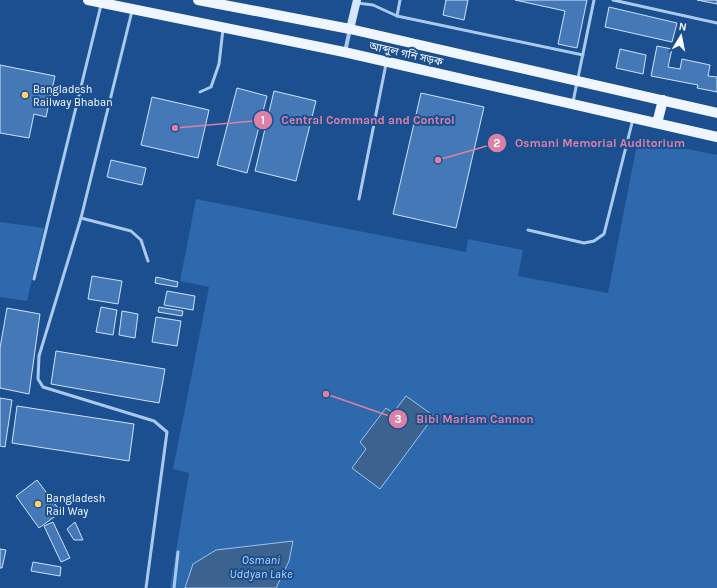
<svg xmlns="http://www.w3.org/2000/svg" width="717" height="588" font-family="Karla,'Noto Sans Bengali',sans-serif">
	<style>
		.green { fill: #2e69ad }
		.water { fill: #3c6290; stroke: #9cc4f0 }
		.building { fill: #4478b7; stroke: #cfe3fa }
		.lines { fill: none; stroke-linecap: round; stroke-linejoin: round }
		.lane { stroke: #a9c9ee; stroke-width: 3 }
		.street { stroke: #a9c9ee; stroke-width: 4 }
		.secondary { stroke: #d6e6fa; stroke-width: 8 }
		.primary { stroke: #f0f6ff; stroke-width: 10 }
		.poi-dot { fill: #ffd166; stroke: #1b4f8f; stroke-width: 1.5 }
		.labels { text-anchor: middle; dominant-baseline: central; stroke-width: 4; stroke-linejoin: round; paint-order: stroke }
		.street-label { font-size: 11px; fill: #fff; stroke: #1b4f8f }
		.poi-label { font-size: 11px; fill: #fff; stroke: #1b4f8f; text-anchor: start }
		.water-label { font-size: 12px; font-style: italic; fill: #b5d3f5; stroke: #1b4f8f }
		.leader { fill: none; stroke: #dd80a5; stroke-width: 1.5 }
		.callout-dot { fill: #dd80a5; stroke: #1b4f8f; stroke-width: 1.5 }
		.mark-label { font-size: 12px; text-anchor: middle; font-weight: bold; fill: #fff }
		.callout-label { font-size: 12px; text-anchor: middle; font-weight: bold; fill: #dd80a5; stroke: #1b4f8f; stroke-width: 4; stroke-linejoin: round; paint-order: stroke }
	</style>
	<rect width="100%" height="100%" fill="#1b4f8f"/>
	<!-- green -->
	<g class="green">
		<polygon points="638,139 717,155 717,588 170,588 189,473 173,469 209,287 180,281 196,199 466,252 468,239 523,250 518,276 608,293"/>
		<polygon points="0,222 44,228 27,301 0,297"/>
	</g>
	<!-- water -->
	<g class="water">
		<polygon points="406,396 434,416 380,489 352,468 366,449 360,442 386,408 393,413"/>
		<polygon points="293,541 289,561 276,588 185,588 193,564 216,550"/>
	</g>
	<!-- building -->
	<g class="building">
		<polygon points="446,0 468,0 464,20 443,15"/>
		<polygon points="515,0 587,0 577,48 558,44 565,11"/>
		<polygon points="697,0 717,0 717,4"/>
		<polygon points="609,7 677,23 672,42 605,27"/>
		<polygon points="657,46 672,49 668,67 680,69 682,59 710,65 708,76 717,77 717,92 697,88 698,85 651,76"/>
		<polygon points="620,49 646,55 643,74 616,68"/>
		<polygon points="0,65 55,76 46,117 34,114 29,138 0,133"/>
		<polygon points="237,88 267,96 247,173 217,165"/>
		<polygon points="274,91 316,101 296,181 255,171"/>
		<polygon points="421,93 484,107 456,228 393,214"/>
		<polygon points="152,97 209,110 198,158 141,145"/>
		<polygon points="111,160 146,168 142,185 107,177"/>
		<polygon points="92,276 122,281 118,304 88,299"/>
		<polygon points="156,277 178,282 177,287 155,283"/>
		<polygon points="167,291 195,296 193,310 164,305"/>
		<polygon points="101,307 117,310 113,335 96,332"/>
		<polygon points="159,307 183,311 182,316 158,312"/>
		<polygon points="7,308 40,314 29,394 0,388 0,348"/>
		<polygon points="122,311 138,314 135,338 119,335"/>
		<polygon points="156,317 181,321 177,346 152,342"/>
		<polygon points="56,351 165,369 159,403 51,384"/>
		<polygon points="0,398 12,400 5,447 0,446"/>
		<polygon points="17,406 134,424 129,461 12,443"/>
		<polygon points="37,480 61,512 39,528 16,496"/>
		<polygon points="53,522 70,558 61,562 44,526"/>
		<polygon points="75,522 83,540 74,540 67,529"/>
		<polygon points="0,549 6,550 2,568 0,568"/>
		<polygon points="33,562 61,567 60,576 31,571"/>
	</g>
	<g class="lines">
		<!-- lane -->
		<g class="lane">
			<polyline points="613,0 717,23"/>
			<polyline points="357,3 373,5 397,16 583,55"/>
			<polyline points="132,11 81,218 39,356 38,379 43,387 154,421 167,432 146,588"/>
			<polyline points="397,16 400,0"/>
			<polyline points="200,92 211,87 219,64 223,29"/>
			<polyline points="573,102 594,0"/>
			<polyline points="359,199 386,64"/>
			<polyline points="81,218 131,231 141,240 148,261"/>
			<polyline points="528,230 584,243 594,241 604,234 633,119"/>
			<polyline points="34,279 101,5"/>
			<polyline points="174,588 178,552"/>
		</g>
		<!-- street -->
		<polyline class="street" points="345,52 350,29"/>
		<!-- secondary -->
		<polyline class="secondary" points="350,29 357,0"/>
		<!-- primary -->
		<g class="primary">
			<polyline points="88,0 344,52 717,137"/>
			<polyline points="198,0 350,29 717,113"/>
			<polyline points="657,123 663,100"/>
		</g>
	</g>
	<!-- markers -->
	<g class="poi-dot">
		<circle cx="25" cy="95" r="4"/>
		<circle cx="38" cy="504" r="4"/>
	</g>
	<g class="labels">
		<!-- street labels -->
		<g class="street-label">
			<text transform="translate(406 54) rotate(13)">আব্দুল গনি সড়ক</text>
		</g>
		<!-- poi labels -->
		<g class="poi-label">
			<text x="33" y="89">Bangladesh<tspan x="33" dy="13">Railway Bhaban</tspan></text>
			<text x="46" y="498">Bangladesh<tspan x="46" dy="13">Rail Way</tspan></text>
		</g>
		<!-- water labels -->
		<g class="water-label">
			<text x="261" y="560">Osmani<tspan x="261" dy="14">Uddyan Lake</tspan></text>
		</g>
	</g>
	<!-- callouts -->
	<path class="leader" d="M175 128L263 120M438 160L497 143M326 394L398 419"/>
	<g class="callout-dot">
		<circle cx="175" cy="128" r="4"/>
		<circle cx="438" cy="160" r="4"/>
		<circle cx="326" cy="394" r="4"/>
		<circle cx="263" cy="120" r="10"/>
		<circle cx="497" cy="143" r="10"/>
		<circle cx="398" cy="419" r="10"/>
	</g>
	<g class="mark-label">
		<text x="263" y="124">1</text>
		<text x="497" y="147">2</text>
		<text x="398" y="423">3</text>
	</g>
	<g class="callout-label">
		<text x="368" y="124">Central Command and Control</text>
		<text x="600" y="147">Osmani Memorial Auditorium</text>
		<text x="475" y="423">Bibi Mariam Cannon</text>
	</g>
	<!-- north arrow -->
	<g transform="translate(681 36) rotate(10)" stroke="#1b4f8f" stroke-width="3" paint-order="stroke">
	<path d="M0-3L7 15L0 10L-7 15Z" fill="#ffffff"/>
	<text y="-6" font-size="11" font-weight="bold" text-anchor="middle" fill="#ffffff">N</text>
	</g>
</svg>
